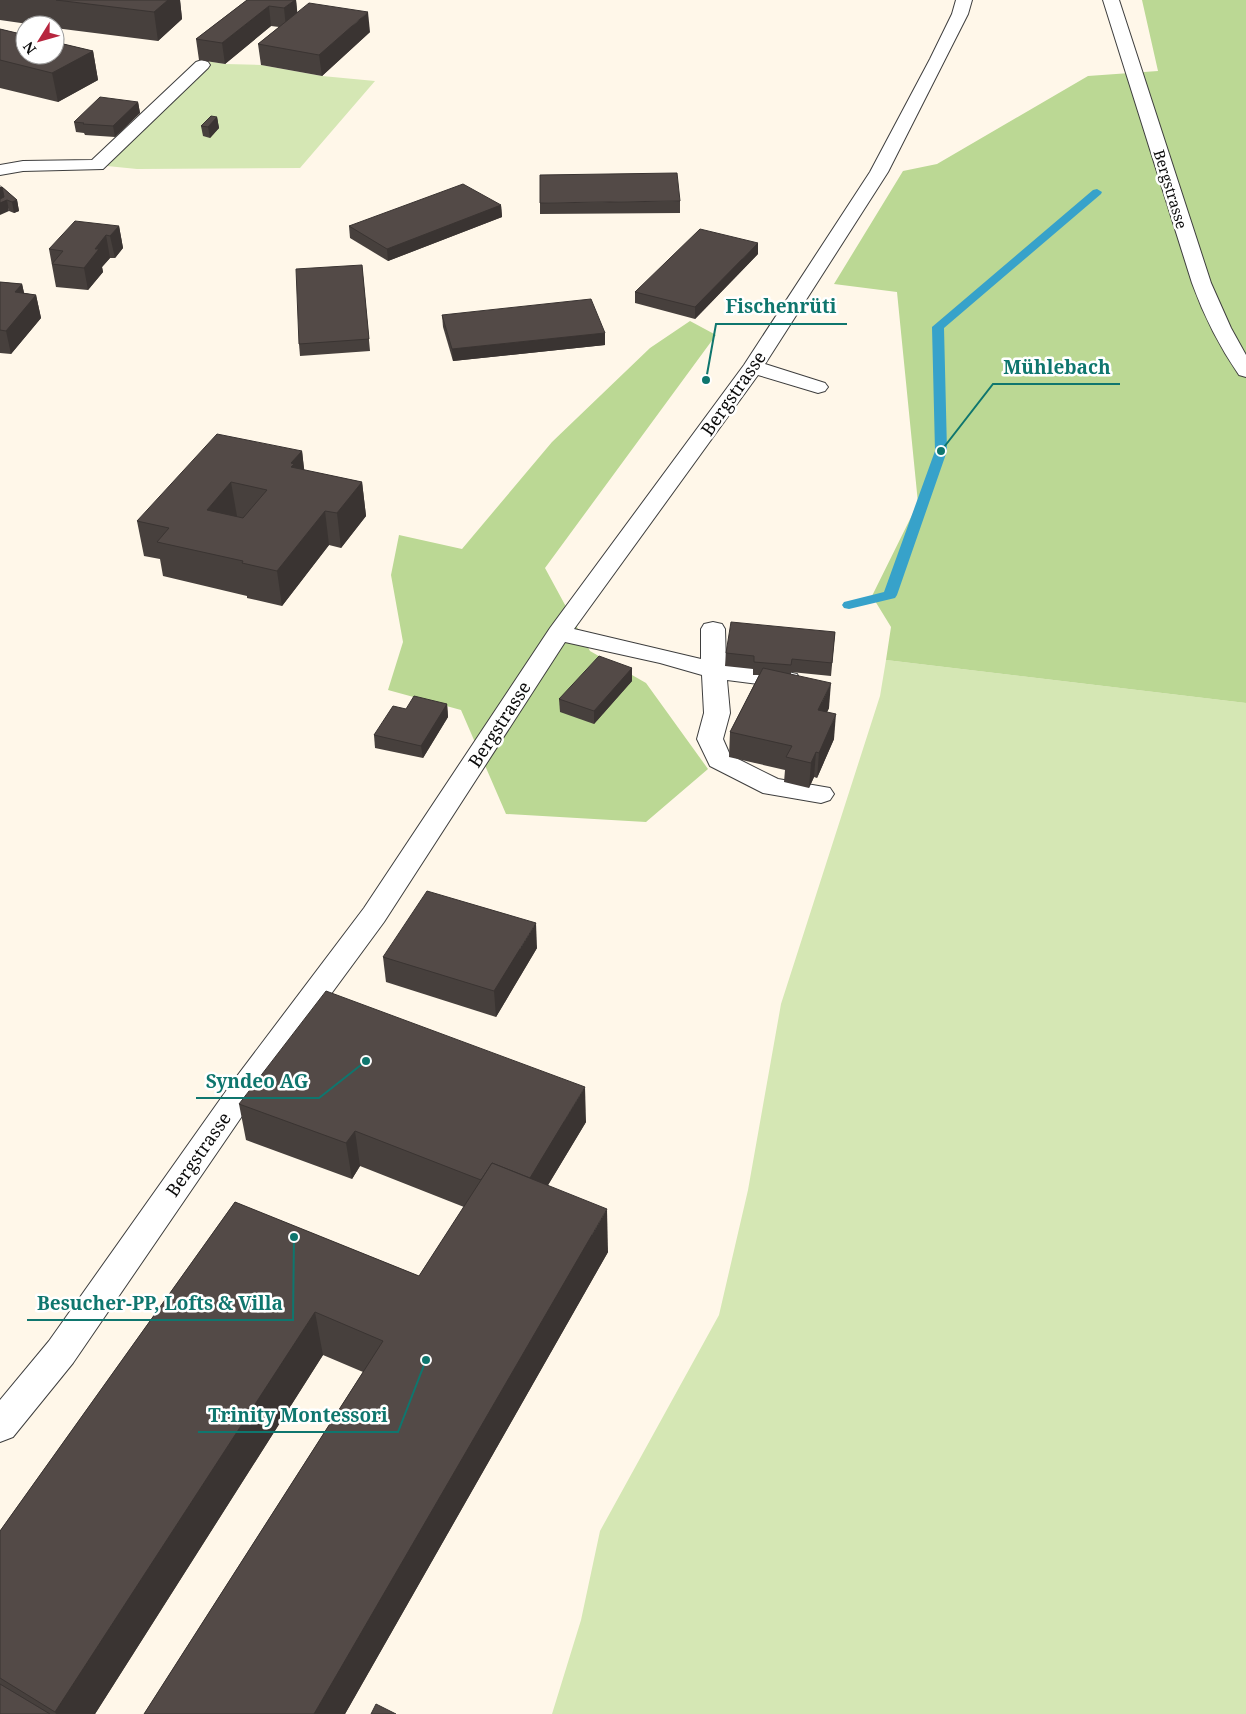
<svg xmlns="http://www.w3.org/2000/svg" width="1246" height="1714" font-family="'Noto Serif',serif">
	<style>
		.green { fill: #d5e7b4 }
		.forest { fill: #bbd894 }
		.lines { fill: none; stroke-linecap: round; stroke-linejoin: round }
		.stream { fill: #37a2ca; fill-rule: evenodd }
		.minor-casing { stroke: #3e3e3e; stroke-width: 2 }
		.minor { fill: #fff; fill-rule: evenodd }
		.wall { fill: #47403d }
		.shaded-wall { fill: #3a3432 }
		.building { fill: #534a47; stroke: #3a3432; fill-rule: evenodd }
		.labels { text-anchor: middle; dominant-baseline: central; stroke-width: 5; stroke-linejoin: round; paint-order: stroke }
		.far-street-label { font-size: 15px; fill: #0b0b0b; stroke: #fff }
		.street-label { font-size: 18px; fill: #0b0b0b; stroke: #fff }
		.leader { fill: none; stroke: #0f766e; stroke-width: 2 }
		.callout-dot { fill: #0f766e; stroke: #fff; stroke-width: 2 }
		.callout-label { font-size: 19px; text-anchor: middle; font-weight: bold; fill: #0f766e; stroke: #fff; stroke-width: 5; stroke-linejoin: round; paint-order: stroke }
	</style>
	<rect width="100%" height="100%" fill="#fff7e9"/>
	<!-- green -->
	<g class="green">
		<polygon points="206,61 225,64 261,65 322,76 375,81 300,168 137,169 97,165"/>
		<polygon points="886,660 1246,703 1246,1714 552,1714 581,1620 600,1531 719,1315 748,1190 781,1004 880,696"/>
	</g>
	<!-- forest -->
	<g class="forest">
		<polygon points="1142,0 1246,0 1246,703 886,660 891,627 872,596 918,503 897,292 834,284 903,171 937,164 1088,76 1158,71"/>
		<polygon points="690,321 716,335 545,568 590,651 646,683 708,769 646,822 506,814 461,710 388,690 403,642 391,575 399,535 462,549 552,442 650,348"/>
	</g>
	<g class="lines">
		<!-- stream -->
		<polygon class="stream" points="1097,189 1102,192 1101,194 944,328 947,451 897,595 895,598 849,609 844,608 842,605 844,602 884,592 935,451 932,327 1093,190"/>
		<!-- minor casing -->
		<g class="minor-casing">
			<g id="minor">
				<polygon points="956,0 972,0 968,14 888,172 765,364 825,383 828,387 825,391 818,393 758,375 574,629 701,659 701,629 704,624 713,622 722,624 725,629 726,664 788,672 797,674 800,680 797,686 788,688 727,680 730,713 723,739 730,755 778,779 830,788 834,794 830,800 821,803 763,793 710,766 697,739 704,713 702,675 660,663 565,642 384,922 253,1100 73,1363 13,1437 0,1442 0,1400 49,1341 231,1084 364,908 550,628 744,365 870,172 930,59 952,14"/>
				<path d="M1103 0H1119L1211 283 1231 328 1246 355V377L1239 375C1219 346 1204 316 1192 283Z"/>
				<polygon points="202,60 208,62 210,65 208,68 103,169 23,171 0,175 0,165 23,161 92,160 196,62"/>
			</g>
		</g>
		<!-- minor -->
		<use href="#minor" class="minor"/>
	</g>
	<!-- wall -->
	<g class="wall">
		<polygon points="0,0 180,0 182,19 158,41 55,28 55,25 35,25 0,20"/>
		<polygon points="247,0 296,0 297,12 370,32 322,76 261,65 258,44 279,27 271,26 225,64 199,60 196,39"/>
		<polygon points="0,29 93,51 98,80 58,102 0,88"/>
		<polygon points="138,102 140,113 115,137 85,135 84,133 76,132 74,122"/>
		<polygon points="217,117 219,128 210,138 203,136 201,126"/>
		<polygon points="0,185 17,200 19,211 14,213 9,211"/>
		<polygon points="680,201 680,213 540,214 540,203"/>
		<polygon points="501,205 502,217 388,261 350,238 349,226"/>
		<polygon points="119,226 123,248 115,258 110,258 102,267 103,272 88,290 56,287 49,249"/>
		<polygon points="758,254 695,319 635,303 635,292"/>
		<polygon points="362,265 370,351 300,356 299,344"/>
		<polygon points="0,282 22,284 24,293 36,295 41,318 11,354 0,353"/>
		<polygon points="442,315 605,333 605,345 453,361 443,327"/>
		<polygon points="302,451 304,470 362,482 366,516 341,548 329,545 282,606 247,598 247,596 163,576 160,559 144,556 137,521"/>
		<polygon points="835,632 831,676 791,672 791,674 829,708 827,712 834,739 817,778 814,777 809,788 784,782 785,770 729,757 730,732 759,675 753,675 753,669 725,666 726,653"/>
		<polygon points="632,668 632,681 594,724 560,712 559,699"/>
		<polygon points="447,704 448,717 423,758 375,748 374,735 406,709"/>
		<polygon points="537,948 496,1017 386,982 383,957"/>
		<polygon points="239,1104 586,1122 548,1185 608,1252 345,1714 144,1714 363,1372 323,1355 95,1714 0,1714 0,1531 235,1202 419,1276 464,1207 360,1166 352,1179 246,1140"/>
	</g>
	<!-- shaded-wall -->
	<g class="shaded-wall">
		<polygon points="168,0 180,0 182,19 158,41 154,12"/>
		<polygon points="295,0 296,0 298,19 286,28 284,8"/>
		<polygon points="269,6 271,26 225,64 222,43"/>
		<polygon points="368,12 370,32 322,76 319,55"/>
		<polygon points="93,51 98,80 58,102 52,73"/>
		<polygon points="138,102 140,113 115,137 113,126"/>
		<polygon points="217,117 219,128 210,138 208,127"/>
		<polygon points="0,187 2,187 7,200 9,211 0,215"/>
		<polygon points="17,200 19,211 14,213 12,202"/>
		<polygon points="501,205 502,217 388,261 387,249"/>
		<polygon points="119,226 123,248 115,258 110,236"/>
		<polygon points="106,235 110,258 102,267 103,272 88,290 84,268 95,249"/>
		<polygon points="758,243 758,254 695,319 695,307"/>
		<polygon points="22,284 27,306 36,295 41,318 11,354 6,331 15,292"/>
		<polygon points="605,333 605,345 453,361 452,349"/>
		<polygon points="302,451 306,485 291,467 291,463"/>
		<polygon points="231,482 237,516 213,545 207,510"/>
		<polygon points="362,482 366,516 341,548 337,513"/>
		<polygon points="325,511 329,545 282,606 277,571"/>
		<polygon points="632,668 632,681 594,724 594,711"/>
		<polygon points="831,683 829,708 816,735 818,710"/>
		<polygon points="447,704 448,717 423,758 421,746"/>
		<polygon points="836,714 834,739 817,778 819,753"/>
		<polygon points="816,752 814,777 809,788 811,763"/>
		<polygon points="536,923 537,948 496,1017 494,991"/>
		<polygon points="585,1087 586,1122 527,1220 525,1185"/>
		<polygon points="355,1131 360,1166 352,1179 346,1143"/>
		<polygon points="607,1209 608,1252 345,1714 314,1714"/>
		<polygon points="315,1312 323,1355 95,1714 56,1714 55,1712"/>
	</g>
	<!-- building -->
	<g class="building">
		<polygon points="56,0 168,0 154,12"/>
		<polygon points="247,0 295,0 284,8 269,6 222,43 196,39"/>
		<polygon points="309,3 368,12 319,55 258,44"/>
		<polygon points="0,29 25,35 25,55 55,55 55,42 93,51 52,73 0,60"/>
		<polygon points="100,97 138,102 113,126 83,124 84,123 74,122"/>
		<polygon points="211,116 217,117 208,127 201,126"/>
		<polygon points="677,173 680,201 540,203 540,175"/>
		<polygon points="463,184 501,205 387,249 349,226"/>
		<polygon points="2,187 17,200 12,202 7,200 0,203 0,199 4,197"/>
		<polygon points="75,221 119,226 110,236 106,235 95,249 99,249 84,268 52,264 63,251 49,249"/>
		<polygon points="700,229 758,243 695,307 635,292"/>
		<polygon points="362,265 369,339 299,344 296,269"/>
		<polygon points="0,282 22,284 15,292 36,295 6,331 0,330"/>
		<polygon points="591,299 605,333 452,349 442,315"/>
		<path d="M217 434 302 451 291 463 294 464 291 467 362 482 337 513 325 511 277 571 242 563 243 561 157 542 169 528 137 521ZM231 482 267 490 243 518 207 510Z"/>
		<polygon points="731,622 835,632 832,663 792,659 791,665 754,662 754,656 726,653"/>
		<polygon points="599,656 632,668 594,711 559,699"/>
		<polygon points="763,668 831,683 818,710 836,714 819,753 816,752 811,763 786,757 792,746 730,732"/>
		<polygon points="414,696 447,704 421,746 374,735 393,706 406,709"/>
		<polygon points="427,891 536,923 494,991 383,957"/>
		<polygon points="326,991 585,1087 530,1178 492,1163 481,1180 355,1131 346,1143 239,1104"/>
		<polygon points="492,1163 607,1209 314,1714 144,1714 383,1341 315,1312 55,1712 0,1678 0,1531 235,1202 419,1276"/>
		<polygon points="0,1684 50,1714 0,1714"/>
		<polygon points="376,1704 396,1714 371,1714"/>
	</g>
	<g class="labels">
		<!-- far-street labels -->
		<g class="far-street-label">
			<text transform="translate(1171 189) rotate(73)">Bergstrasse</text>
		</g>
		<!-- street labels -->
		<g class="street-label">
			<text transform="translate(733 393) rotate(-55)">Bergstrasse</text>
			<text transform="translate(499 724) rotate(-57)">Bergstrasse</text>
			<text transform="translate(198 1154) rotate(-55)">Bergstrasse</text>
		</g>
	</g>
	<!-- callouts -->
	<path class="leader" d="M706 380L716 324H847M941 451L993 384H1120M366 1061L319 1098H196M294 1237L293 1320H27M426 1360L398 1432H198"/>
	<g class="callout-dot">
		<circle cx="706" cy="380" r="5"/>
		<circle cx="941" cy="451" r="5"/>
		<circle cx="366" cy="1061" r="5"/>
		<circle cx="294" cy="1237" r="5"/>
		<circle cx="426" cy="1360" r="5"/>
	</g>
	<g class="callout-label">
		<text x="781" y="313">Fischenrüti</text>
		<text x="1057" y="374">Mühlebach</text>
		<text x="257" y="1088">Syndeo AG</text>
		<text x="160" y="1310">Besucher-PP, Lofts &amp; Villa</text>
		<text x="298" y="1422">Trinity Montessori</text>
	</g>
	<!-- north arrow -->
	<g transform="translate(40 40) rotate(233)"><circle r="24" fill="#ffffff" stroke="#9d9d9d"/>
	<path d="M0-4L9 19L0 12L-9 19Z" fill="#b7263f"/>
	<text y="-8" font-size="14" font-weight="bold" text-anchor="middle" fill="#0b0b0b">N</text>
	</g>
</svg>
